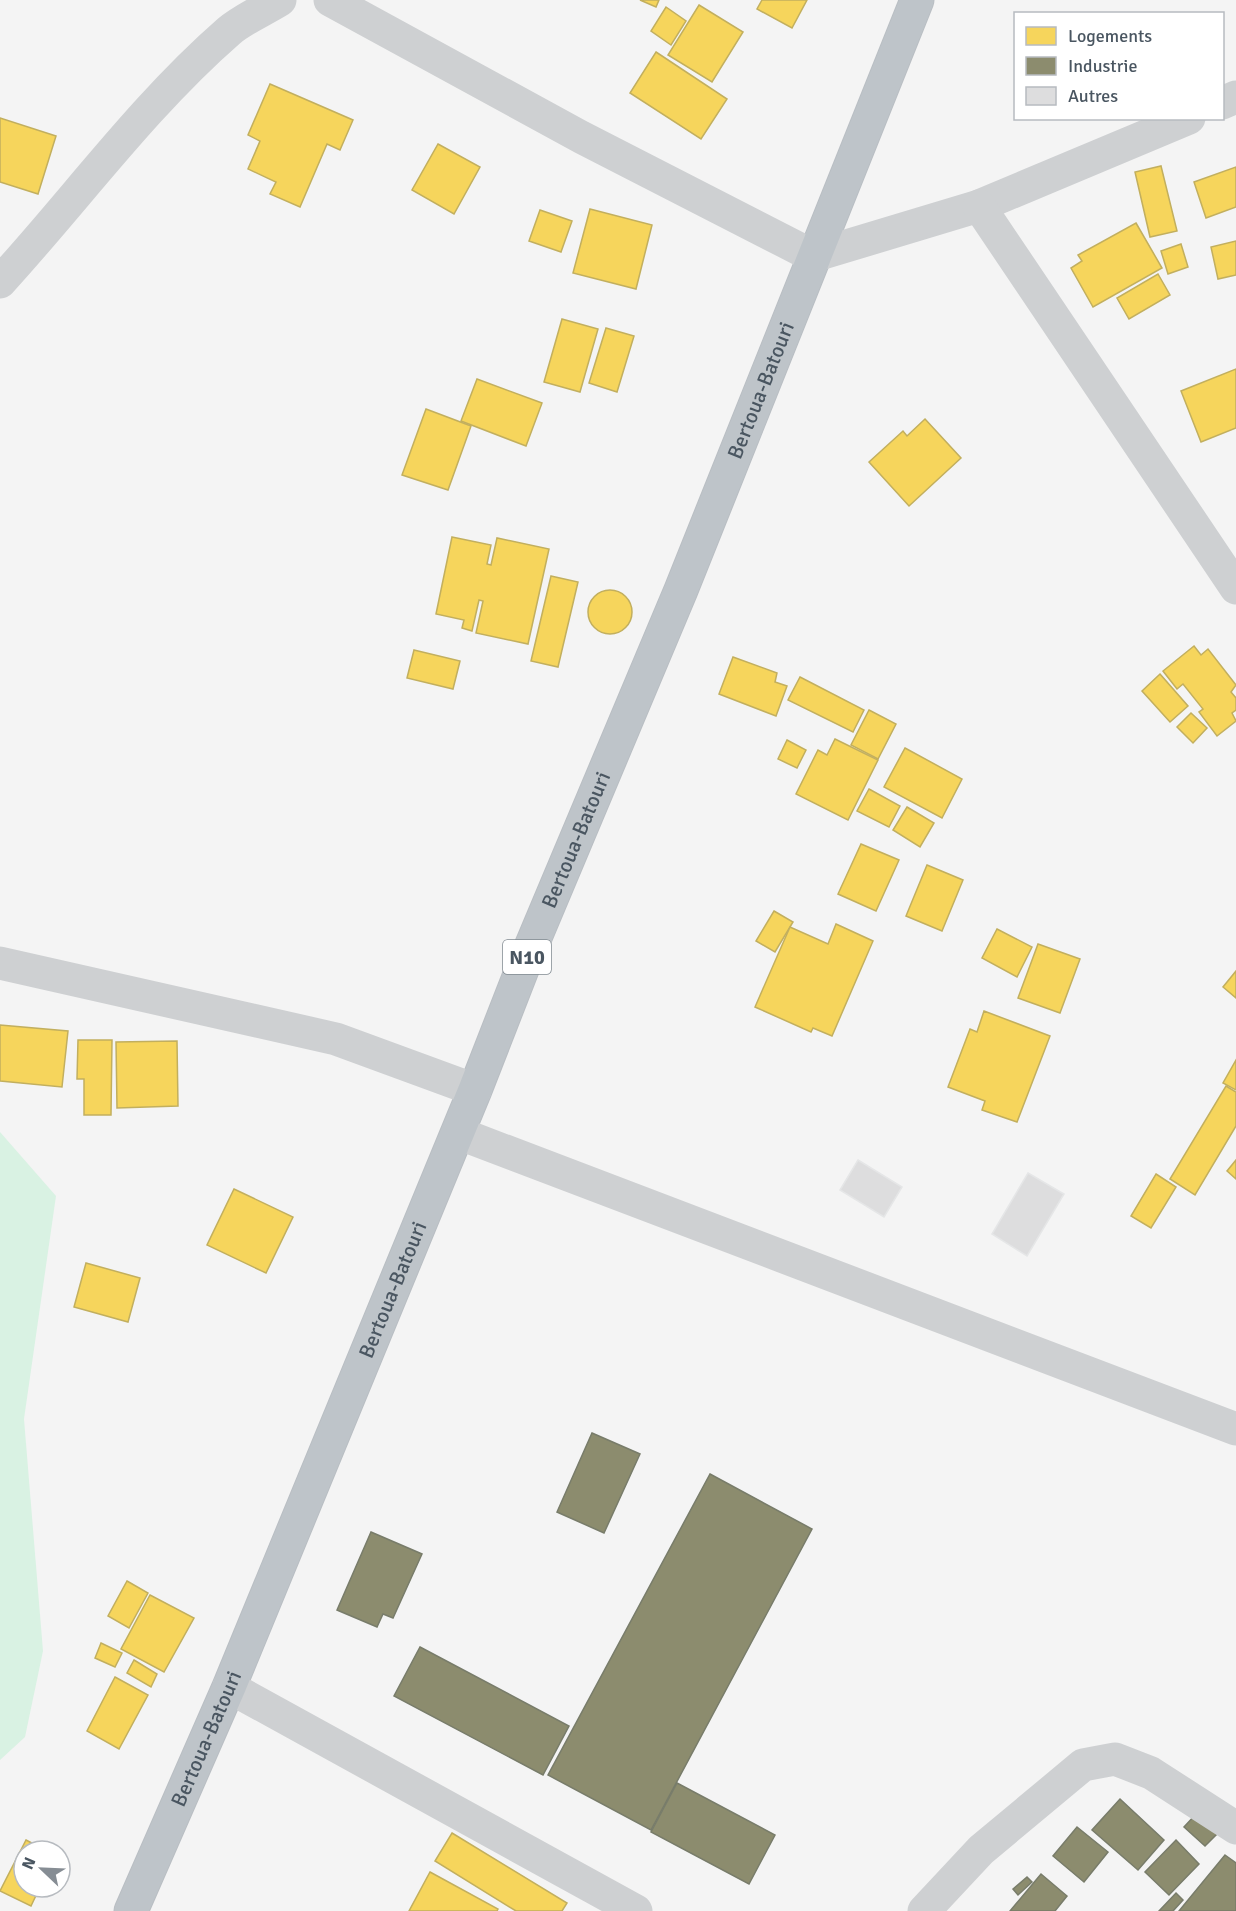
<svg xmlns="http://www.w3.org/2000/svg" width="1236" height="1911" font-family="Signika,sans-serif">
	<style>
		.green { fill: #d9f2e3 }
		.homes { fill: #f6d55c; stroke: #c2af5e; stroke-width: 1.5 }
		.industry { fill: #8c8c6e; stroke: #787c6a; stroke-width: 1.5 }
		.building { fill: #ddddde; stroke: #e5e6e7; stroke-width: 1.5 }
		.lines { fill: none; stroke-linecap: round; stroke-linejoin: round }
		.highway-casing { stroke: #b9bec3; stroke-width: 35 }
		.minor { stroke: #ced0d2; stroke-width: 33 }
		.highway { stroke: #bec4c9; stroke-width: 33 }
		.labels { text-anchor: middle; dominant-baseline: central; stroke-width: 6; stroke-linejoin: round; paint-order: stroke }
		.shield { fill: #fff; stroke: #808990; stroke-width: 1.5 }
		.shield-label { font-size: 20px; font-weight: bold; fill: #4a5661 }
		.street-label { font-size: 21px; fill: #4a5661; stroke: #fff }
	</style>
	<rect width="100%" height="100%" fill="#f4f4f4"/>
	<!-- green -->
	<polygon class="green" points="0,1132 56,1196 24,1419 43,1651 25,1737 0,1760"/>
	<!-- homes -->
	<g class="homes">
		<polygon points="640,0 659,0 656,7"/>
		<polygon points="762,0 807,0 792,28 757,9"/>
		<polygon points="699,5 743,32 712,82 668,55"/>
		<polygon points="666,7 686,21 671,45 651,31"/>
		<polygon points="656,52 727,99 701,139 630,93"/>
		<polygon points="270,84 353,120 340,150 327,144 300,207 270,194 276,182 248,169 260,141 248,135"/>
		<polygon points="0,118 56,136 38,194 0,182"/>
		<polygon points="438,144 480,167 454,214 412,190"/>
		<polygon points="1161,166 1177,231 1150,237 1135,172"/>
		<polygon points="1236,167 1236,207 1206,218 1194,182"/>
		<polygon points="590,209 652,225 636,289 573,273"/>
		<polygon points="540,210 572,221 561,252 529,241"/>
		<polygon points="1136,223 1162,268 1093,307 1071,268 1082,261 1078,255"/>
		<polygon points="1236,241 1236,275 1218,279 1211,247"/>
		<polygon points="1181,244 1188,267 1168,274 1161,251"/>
		<polygon points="1158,274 1170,295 1129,319 1117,298"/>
		<polygon points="562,319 598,329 580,392 544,382"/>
		<polygon points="606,328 634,336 617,392 589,383"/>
		<polygon points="1236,369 1236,428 1201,442 1181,391"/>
		<polygon points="477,379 542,403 526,446 461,421"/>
		<polygon points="426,409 471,426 448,490 402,475"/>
		<polygon points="925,419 961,458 909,506 869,462 903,431 907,436"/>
		<polygon points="452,537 491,545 487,564 491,565 497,538 549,549 528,644 476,633 483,601 479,600 472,631 462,628 464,620 436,614"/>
		<polygon points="551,576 578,582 558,667 531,661"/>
		<circle cx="610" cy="612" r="22"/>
		<polygon points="1194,646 1201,655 1208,649 1236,685 1231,692 1236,698 1236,710 1232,713 1236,721 1217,736 1199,712 1203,709 1183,684 1177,689 1163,671"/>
		<polygon points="414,650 460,661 453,689 407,678"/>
		<polygon points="733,657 777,673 775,682 787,686 776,716 719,694"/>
		<polygon points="1160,674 1188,706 1170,722 1142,691"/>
		<polygon points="800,677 864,710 853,732 788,700"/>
		<polygon points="869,710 896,724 878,759 851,745"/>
		<polygon points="1191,713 1207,728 1193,743 1177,727"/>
		<polygon points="835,739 878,760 848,820 796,794 818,750 827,755"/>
		<polygon points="787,740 806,750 797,768 778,759"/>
		<polygon points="905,748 962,779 942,818 884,787"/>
		<polygon points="869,789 900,806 889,827 857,811"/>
		<polygon points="907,807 934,823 920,847 893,830"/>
		<polygon points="861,844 899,860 876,911 838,894"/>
		<polygon points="927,865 963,880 942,931 906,916"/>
		<polygon points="774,911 793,922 775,952 756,941"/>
		<polygon points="836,924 873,941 832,1036 813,1028 811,1032 755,1007 790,927 828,944"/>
		<polygon points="997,929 1032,947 1017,977 982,958"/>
		<polygon points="1038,944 1080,959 1060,1013 1018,998"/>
		<polygon points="1236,971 1236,998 1223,987"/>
		<polygon points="984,1011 1050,1036 1017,1122 982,1110 985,1101 948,1087 970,1029 977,1032"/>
		<polygon points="0,1025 68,1031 62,1087 0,1081"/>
		<polygon points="78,1040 112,1040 111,1115 84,1115 84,1079 77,1079"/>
		<polygon points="177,1041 178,1106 117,1108 116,1042"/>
		<polygon points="1236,1060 1236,1090 1223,1083"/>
		<polygon points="1226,1086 1236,1092 1236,1126 1195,1195 1170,1179"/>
		<polygon points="1236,1160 1236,1179 1227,1171"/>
		<polygon points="1156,1174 1176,1187 1151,1228 1131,1216"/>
		<polygon points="234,1189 293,1217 266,1273 207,1245"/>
		<polygon points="86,1263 140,1278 128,1322 74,1307"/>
		<polygon points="127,1581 148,1593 129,1628 108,1616"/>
		<polygon points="150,1595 194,1618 164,1672 121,1649"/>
		<polygon points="101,1643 122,1653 115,1667 95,1658"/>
		<polygon points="134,1660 157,1674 151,1687 127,1673"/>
		<polygon points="115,1677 148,1695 119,1749 87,1731"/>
		<polygon points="452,1833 567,1903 562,1911 516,1911 435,1861"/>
		<polygon points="26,1840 47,1851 24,1851 24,1887 40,1887 31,1906 0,1891"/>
		<polygon points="430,1872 498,1909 497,1911 409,1911"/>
	</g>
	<!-- industry -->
	<g class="industry">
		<polygon points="592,1433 640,1454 604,1533 557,1512"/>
		<polygon points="710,1474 812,1529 651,1830 548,1775"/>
		<polygon points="371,1532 422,1554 393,1618 383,1614 377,1627 337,1610"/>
		<polygon points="420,1647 569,1726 543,1775 394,1696"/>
		<polygon points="677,1783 775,1835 749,1884 651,1832"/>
		<polygon points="1120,1799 1164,1840 1138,1870 1092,1830"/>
		<polygon points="1196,1814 1217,1834 1205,1846 1184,1827"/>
		<polygon points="1077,1827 1108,1852 1084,1882 1053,1856"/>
		<polygon points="1176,1840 1199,1864 1169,1895 1145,1872"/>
		<polygon points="1225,1855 1236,1863 1236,1911 1179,1911"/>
		<polygon points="1041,1874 1067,1896 1055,1911 1010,1911"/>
		<polygon points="1027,1877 1032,1882 1018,1895 1013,1889"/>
		<polygon points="1176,1893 1183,1900 1173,1911 1159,1911"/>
	</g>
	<!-- building -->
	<g class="building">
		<polygon points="858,1160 902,1187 884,1217 840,1190"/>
		<polygon points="1028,1173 1064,1194 1027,1256 992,1234"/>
	</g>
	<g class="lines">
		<!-- highway casing -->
		<g class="highway-casing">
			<g id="highway">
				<path id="s1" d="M131 1911 229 1687 475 1090 528 954 681 590 917 0"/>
			</g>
		</g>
		<!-- minor -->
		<g class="minor">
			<polyline points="330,0 581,137 813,256 979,206 1189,118"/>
			<polyline points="1222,103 1236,97"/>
			<polyline points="979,206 1236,588"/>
			<path d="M0 282C76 199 143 106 229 31 243 19 264 10 280 0"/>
			<polyline points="0,963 336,1039 475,1090"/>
			<polyline points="458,1133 1236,1429"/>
			<polyline points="229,1687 636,1911"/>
			<polyline points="924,1911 981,1850 1083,1765 1115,1759 1151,1773 1236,1828"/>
		</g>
		<!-- highway -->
		<use href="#highway" class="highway"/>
	</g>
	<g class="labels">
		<!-- shield labels -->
		<rect class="shield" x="503" y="940" width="48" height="34" rx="4.5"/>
		<g class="shield-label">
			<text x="527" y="957">N10</text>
		</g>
		<!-- street labels -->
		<g class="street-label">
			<text stroke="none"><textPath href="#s1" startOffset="1646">Bertoua-Batouri</textPath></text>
			<text stroke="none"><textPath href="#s1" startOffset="1160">Bertoua-Batouri</textPath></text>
			<text stroke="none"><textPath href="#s1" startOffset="674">Bertoua-Batouri</textPath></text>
			<text stroke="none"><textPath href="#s1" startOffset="188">Bertoua-Batouri</textPath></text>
		</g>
	</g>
	<!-- legend -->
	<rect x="1014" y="12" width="210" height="108" fill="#ffffff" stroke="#b7bbc0" stroke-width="1.5"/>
	<rect x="1026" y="27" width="30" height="18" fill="#f6d55c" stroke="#b7bbc0" stroke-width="1.5"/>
	<text x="1068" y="42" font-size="18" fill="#4a5661">Logements</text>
	<rect x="1026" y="57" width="30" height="18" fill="#8c8c6e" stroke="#b7bbc0" stroke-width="1.5"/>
	<text x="1068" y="72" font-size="18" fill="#4a5661">Industrie</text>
	<rect x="1026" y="87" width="30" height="18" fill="#ddddde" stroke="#b7bbc0" stroke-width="1.5"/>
	<text x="1068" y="102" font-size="18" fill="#4a5661">Autres</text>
	<!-- north arrow -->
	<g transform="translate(42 1869) rotate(293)"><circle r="28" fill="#ffffff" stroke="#b7bbc0" stroke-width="1.5"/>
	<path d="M0-4.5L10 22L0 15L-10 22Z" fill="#868d94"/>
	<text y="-9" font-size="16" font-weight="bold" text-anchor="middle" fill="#4a5661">N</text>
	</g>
</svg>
